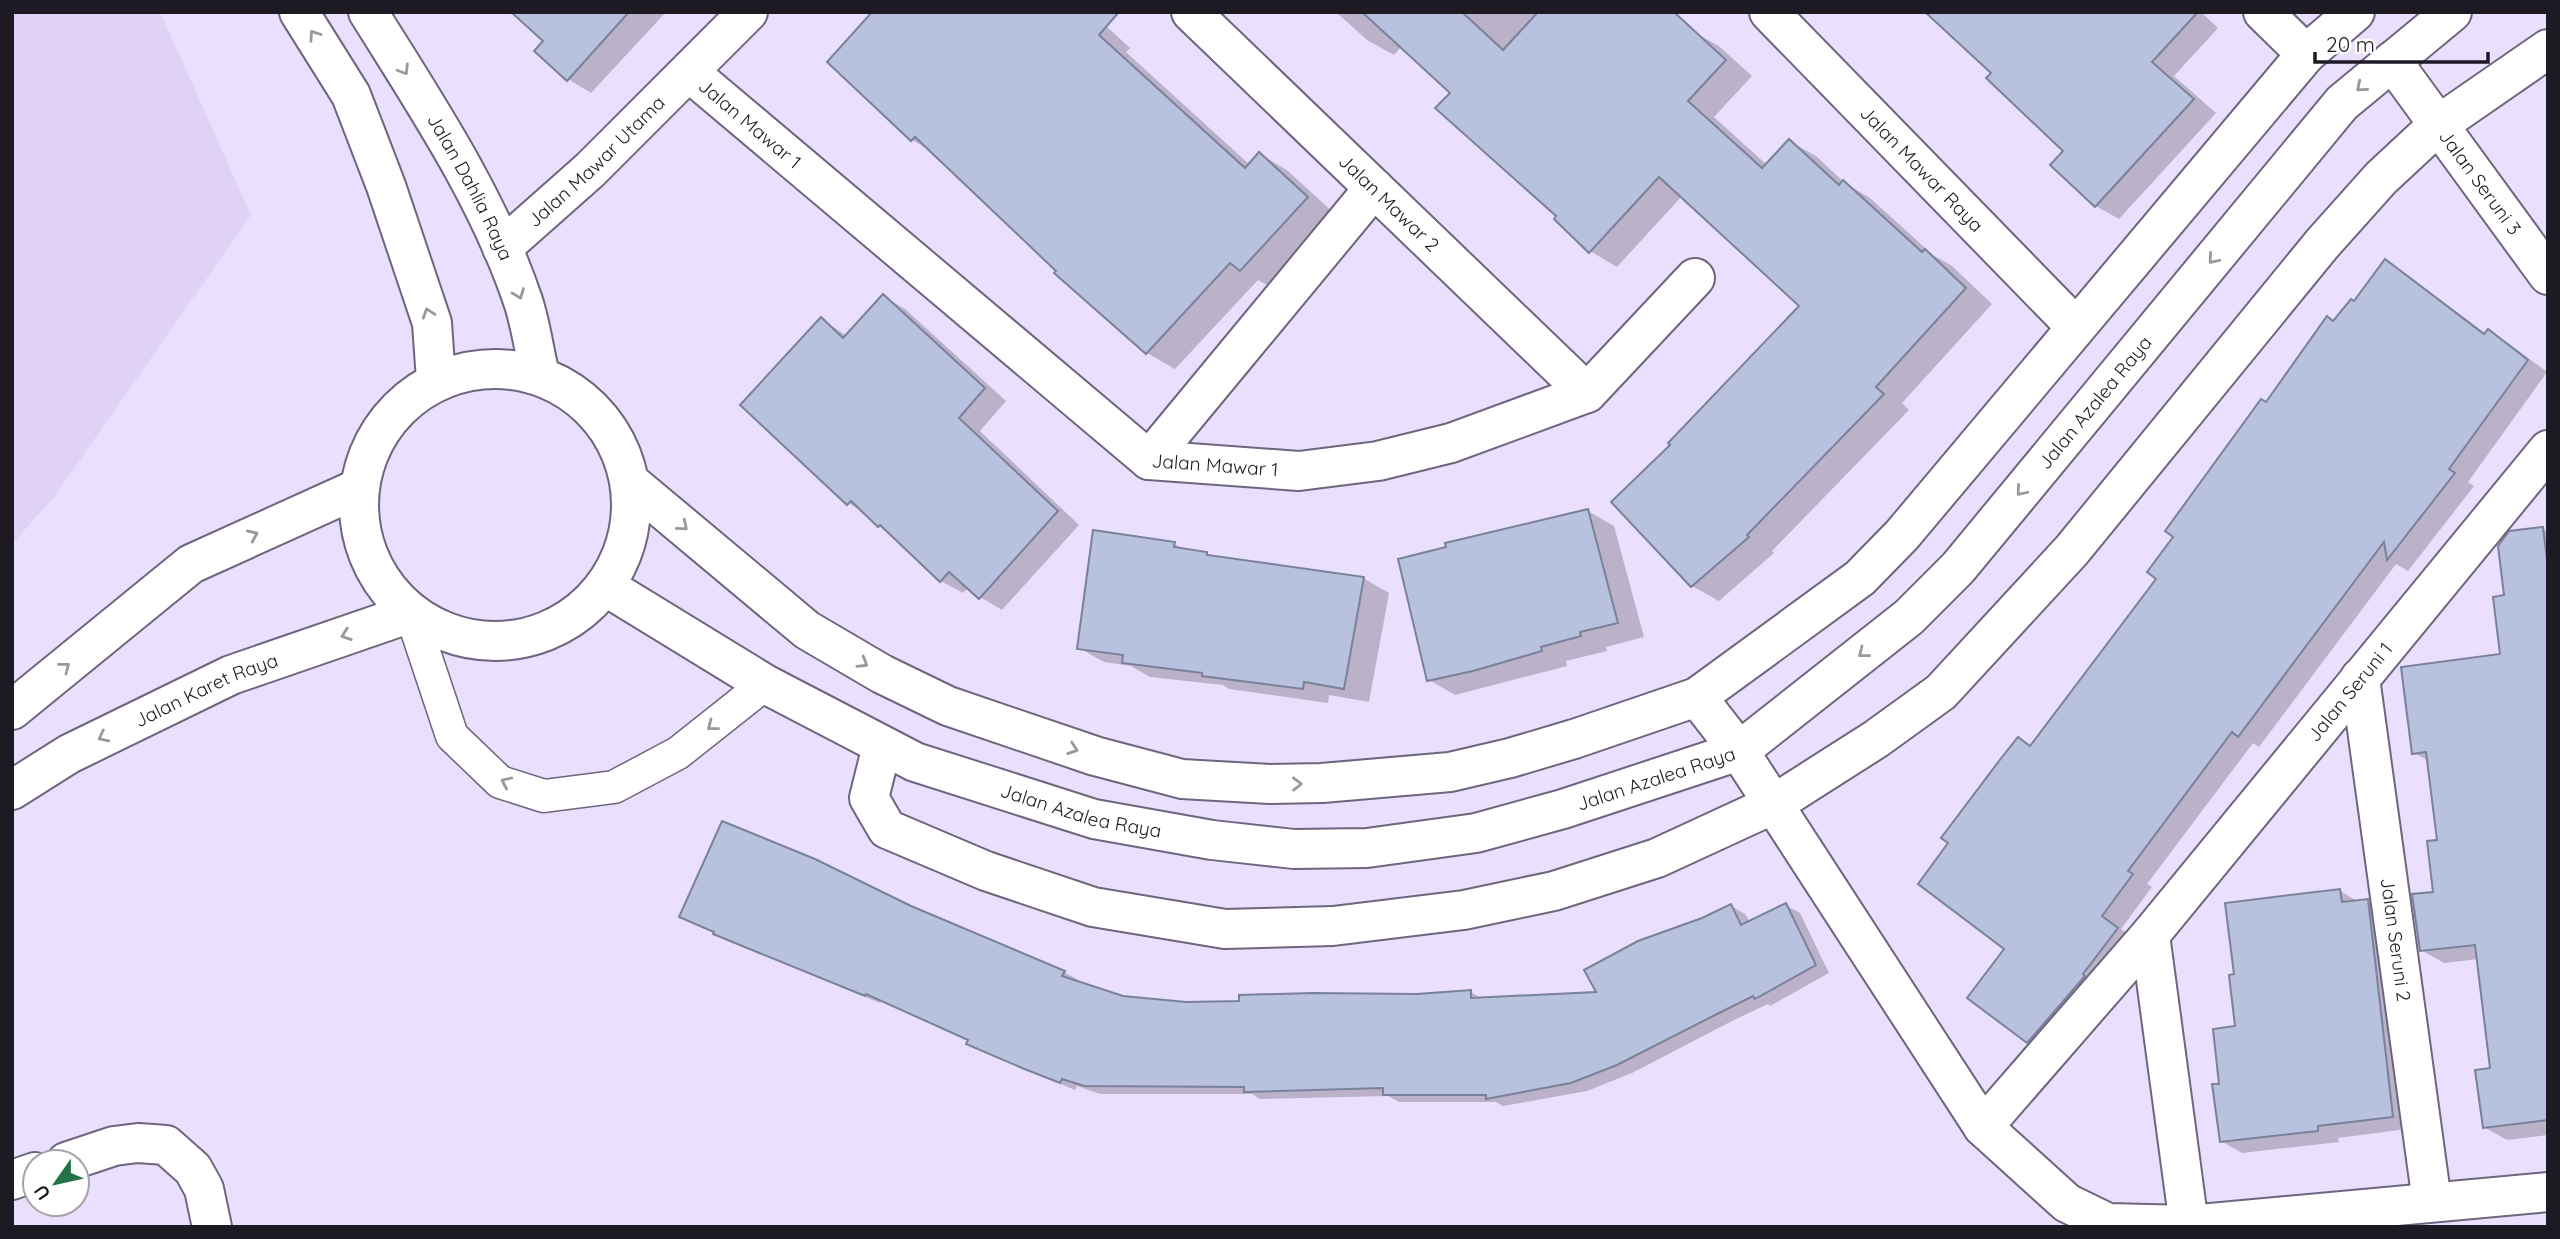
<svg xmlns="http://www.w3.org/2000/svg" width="2560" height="1239" font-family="Quicksand,sans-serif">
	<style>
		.built { fill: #dfd2f6 }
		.shadow { fill: #0003 }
		.building { fill: #b8c1dd; stroke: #79819b; stroke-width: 2 }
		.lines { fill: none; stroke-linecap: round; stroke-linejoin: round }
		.service-casing { stroke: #6e657e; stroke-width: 35 }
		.minor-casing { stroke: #6e657e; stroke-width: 42 }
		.service { stroke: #fff; stroke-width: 32 }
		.minor { stroke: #fff; stroke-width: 38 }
		.oneway { stroke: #9a989c }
		.labels { text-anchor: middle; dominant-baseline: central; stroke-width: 7; stroke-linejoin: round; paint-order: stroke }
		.street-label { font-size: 19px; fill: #1e1a24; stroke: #fff }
	</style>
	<rect width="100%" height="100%" fill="#eadffc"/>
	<!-- built -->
	<polygon class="built" points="12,12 160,12 251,215 54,497 12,544"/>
	<!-- shadow -->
	<g class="shadow">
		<polygon points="515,12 666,12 591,93 568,79 546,41"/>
		<polygon points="1091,12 1130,48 1126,52 1250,165 1260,154 1288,171 1335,214 1269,286 1258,280 1175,369 1147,353 937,154 912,140 829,62"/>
		<polygon points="1336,12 1650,12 1693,31 1720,47 1752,76 1714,117 1767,165 1789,141 1816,156 1845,183 1870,198 1933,255 1952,266 1992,304 1902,403 1909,410 1772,551 1774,553 1719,601 1692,586 1673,445 1801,306 1682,196 1617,267 1590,251 1452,93 1402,46 1394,55 1367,40"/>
		<polygon points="1929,12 2201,12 2218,28 2174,76 2216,113 2119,219 2096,206 2052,165 2066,150 1993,73"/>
		<polygon points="2385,261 2405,273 2486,334 2488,331 2508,343 2547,372 2468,482 2474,486 2408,571 2396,564 2259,747 2253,743 2147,884 2152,887 2121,929 2137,940 2048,1053 2028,1041 2007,948 2019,739 2032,747 2158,578 2266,404 2334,323 2354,303"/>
		<polygon points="883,296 905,309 1006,401 980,431 1079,525 1002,610 980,597 969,587 963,593 941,581 887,529 849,503 742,405 821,319 847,336"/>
		<polygon points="1588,511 1614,526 1644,637 1606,647 1607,651 1566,661 1567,666 1455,695 1429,680"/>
		<polygon points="2542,529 2548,532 2548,1135 2507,1140 2484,1127 2492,1069 2479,959 2444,963 2421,950 2435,893 2439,842 2429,761 2414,753 2502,656 2506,597"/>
		<polygon points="1174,544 1185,550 1207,553 1214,557 1363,578 1389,593 1369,702 1329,695 1328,703 1229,689 1223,685 1150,677 1131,666 1104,662 1079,648"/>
		<polygon points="2340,891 2359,902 2368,901 2389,913 2414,1128 2338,1138 2339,1142 2242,1153 2221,1141 2221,1085 2237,1027"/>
		<polygon points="1785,905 1800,913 1829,973 1770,1006 1768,1004 1732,1021 1632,1073 1587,1091 1503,1106 1496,1102 1399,1102 1388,1096 1260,1099 1252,1094 1100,1094 1077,1086 1075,1090 983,1051 968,1043 969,1041 881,1001 880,1003 730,942 682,916 910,907 1064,972 1078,980 1077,983 1123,997 1186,1004 1471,992 1482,999 1599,994 1703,920 1731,906 1745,914 1750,922"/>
	</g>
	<!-- building -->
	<g class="building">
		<polygon points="511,12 629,12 567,81 534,51 543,41"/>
		<polygon points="872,12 1119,12 1099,35 1245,168 1259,152 1308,197 1240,271 1230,263 1146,354 1054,273 1056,271 915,137 911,141 827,62"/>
		<polygon points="1362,12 1462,12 1503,50 1538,12 1674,12 1726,60 1688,101 1762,168 1789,139 1839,185 1843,180 1922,252 1925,249 1966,288 1876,387 1884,394 1747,535 1749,537 1691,587 1611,502 1670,445 1668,443 1799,306 1659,177 1589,253 1554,219 1556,216 1435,108 1450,93"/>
		<polygon points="1925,12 2198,12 2152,62 2194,99 2095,207 2050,165 2063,151 1986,78 1991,73"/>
		<polygon points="2385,259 2484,334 2488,329 2528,360 2449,469 2455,473 2387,560 2384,542 2238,737 2232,732 2128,871 2133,874 2102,916 2118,928 2083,974 2085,976 2027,1043 1967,998 2004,949 1918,884 1948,843 1941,838 1999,761 2018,737 2030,746 2156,579 2147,572 2173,537 2165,531 2261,399 2266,402 2327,316 2333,321 2351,299 2354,301"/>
		<polygon points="883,294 985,388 959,418 1058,511 979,599 949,572 940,582 880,525 878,527 851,501 847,505 740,405 821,317 843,338"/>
		<polygon points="1588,509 1618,623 1580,632 1581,636 1541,647 1542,651 1473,671 1427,681 1398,559 1446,547 1445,543"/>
		<polygon points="2543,527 2548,568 2548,1120 2483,1128 2475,1070 2490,1068 2475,945 2420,951 2412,894 2433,892 2427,841 2437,840 2426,752 2412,754 2401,667 2500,654 2493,597 2504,595 2498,546 2509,531"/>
		<polygon points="1093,530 1175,542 1174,547 1207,552 1207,555 1364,577 1344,689 1304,682 1303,689 1202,676 1202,673 1122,663 1123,655 1077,649"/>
		<polygon points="722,821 815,859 911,906 1065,971 1062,976 1123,996 1186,1002 1239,1001 1239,995 1312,993 1417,994 1471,990 1471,998 1596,992 1584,970 1638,941 1702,918 1731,904 1741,925 1786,903 1816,965 1755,999 1753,996 1717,1014 1617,1065 1571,1083 1486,1099 1486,1095 1383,1095 1383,1088 1244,1092 1244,1087 1084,1086 1062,1079 1060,1083 1022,1068 966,1044 968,1040 866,994 865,996 713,934 714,932 679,917"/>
		<polygon points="2340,889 2342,902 2368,899 2393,1117 2318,1126 2318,1131 2220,1142 2212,1084 2219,1084 2213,1029 2235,1026 2229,975 2234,974 2225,903"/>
	</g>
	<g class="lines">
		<!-- service casing -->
		<g class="service-casing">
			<polyline id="service" points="411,613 452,736 500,782 544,796 614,787 678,753 765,684"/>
		</g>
		<!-- minor casing -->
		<g class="minor-casing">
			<g id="minor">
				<polyline points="299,12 351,95 386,186 432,323 436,380"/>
				<path id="s1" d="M368 12C426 105 488 197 523 301 531 325 534 351 540 375"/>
				<path id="s2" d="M1191 12 1587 393"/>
				<path id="s3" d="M1769 12 2075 326"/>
				<polyline points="2263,12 2306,54"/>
				<path id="s4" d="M2392 61 2548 275"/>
				<path id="s5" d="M689 72 1149 460 1299 471 1378 461 1451 443 1587 393 1695 278"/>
				<path id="s6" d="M502 248 590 170 748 12"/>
				<circle cx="495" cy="505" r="136"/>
				<polyline points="1149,460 1374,188"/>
				<polyline points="630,482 807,630 882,674 948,706 1095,756 1182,779 1270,784 1322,783 1450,772 1510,758 1574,739 1697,697 1860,578 1902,535 2306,54 2355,12"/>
				<path id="s7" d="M605 586 765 684 915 762 1094 819 1212 840 1294 849 1367 848 1476 833 1563 809 1739 751 1909 617 1958 568 2342 103 2452 12"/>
				<path id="s8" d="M2360 678 2432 1202"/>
				<polyline points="1697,697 1739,751 1983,1127 2067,1203 2108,1223 2189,1225 2548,1192"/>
				<polyline points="12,710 191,564 359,488"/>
				<polyline points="882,746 869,798 887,829 986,871 1093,907 1225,929 1333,926 1464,910 1554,891 1657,858 1774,804 1876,739 1941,692 2072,550 2322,244 2381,178 2438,125 2548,49"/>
				<path id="s9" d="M12 790 69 754 231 675 411 613"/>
				<polyline points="2150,935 2189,1225"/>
				<path id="s10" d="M1983 1127 2150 935 2548 450"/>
				<polyline points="66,1162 114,1146 138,1143 166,1145 193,1169 204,1189 212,1227"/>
				<polyline points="12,1180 35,1172"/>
			</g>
		</g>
		<!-- service -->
		<use href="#service" class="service"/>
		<!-- minor -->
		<use href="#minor" class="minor"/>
	</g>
	<!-- one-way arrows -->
	<defs><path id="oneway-chevron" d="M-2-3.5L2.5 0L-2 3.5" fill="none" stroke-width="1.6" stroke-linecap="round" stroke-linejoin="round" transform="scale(1.75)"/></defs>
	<g class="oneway">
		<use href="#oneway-chevron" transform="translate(314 35) rotate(-124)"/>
		<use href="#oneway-chevron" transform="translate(404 70) rotate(58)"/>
		<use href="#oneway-chevron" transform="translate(2361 87) rotate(140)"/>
		<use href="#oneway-chevron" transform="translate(2213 259) rotate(130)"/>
		<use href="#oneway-chevron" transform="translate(519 294) rotate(69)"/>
		<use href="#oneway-chevron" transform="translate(428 313) rotate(-108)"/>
		<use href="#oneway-chevron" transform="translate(2021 491) rotate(130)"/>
		<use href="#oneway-chevron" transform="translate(683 526) rotate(40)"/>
		<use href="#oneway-chevron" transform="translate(253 535) rotate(-24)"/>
		<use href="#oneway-chevron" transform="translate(346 635) rotate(161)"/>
		<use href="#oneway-chevron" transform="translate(1863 653) rotate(142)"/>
		<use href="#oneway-chevron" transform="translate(863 663) rotate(31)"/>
		<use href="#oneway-chevron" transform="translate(65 667) rotate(-38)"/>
		<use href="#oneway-chevron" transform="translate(712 726) rotate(142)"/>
		<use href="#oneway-chevron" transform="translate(103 737) rotate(153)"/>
		<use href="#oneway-chevron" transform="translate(1073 749) rotate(19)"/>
		<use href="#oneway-chevron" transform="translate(506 782) rotate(-155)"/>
		<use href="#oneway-chevron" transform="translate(1297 784) rotate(-1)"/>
	</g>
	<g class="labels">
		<!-- street labels -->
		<g class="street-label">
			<text stroke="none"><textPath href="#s5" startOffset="80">Jalan Mawar 1</textPath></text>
			<text stroke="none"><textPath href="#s6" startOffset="128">Jalan Mawar Utama</textPath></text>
			<text stroke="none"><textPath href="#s3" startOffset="219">Jalan Mawar Raya</textPath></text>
			<text stroke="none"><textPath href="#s4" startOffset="150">Jalan Seruni 3</textPath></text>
			<text stroke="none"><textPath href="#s1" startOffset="203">Jalan Dahlia Raya</textPath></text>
			<text stroke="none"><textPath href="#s2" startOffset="275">Jalan Mawar 2</textPath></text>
			<text stroke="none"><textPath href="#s7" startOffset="1706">Jalan Azalea Raya</textPath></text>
			<text stroke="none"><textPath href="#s5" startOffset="668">Jalan Mawar 1</textPath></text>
			<text stroke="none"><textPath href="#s9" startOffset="219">Jalan Karet Raya</textPath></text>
			<text stroke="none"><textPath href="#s10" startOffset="569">Jalan Seruni 1</textPath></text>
			<text stroke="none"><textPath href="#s7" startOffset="1118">Jalan Azalea Raya</textPath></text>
			<text stroke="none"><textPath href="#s7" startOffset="530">Jalan Azalea Raya</textPath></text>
			<text stroke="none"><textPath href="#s8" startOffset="264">Jalan Seruni 2</textPath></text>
		</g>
	</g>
	<!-- border -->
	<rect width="2560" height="1239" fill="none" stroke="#1e1a24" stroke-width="28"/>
	<!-- north arrow -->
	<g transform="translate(56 1183) rotate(236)"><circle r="33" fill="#ffffff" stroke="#a5a3a7" stroke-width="2"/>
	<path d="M0-5L12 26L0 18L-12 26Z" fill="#227446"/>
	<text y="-10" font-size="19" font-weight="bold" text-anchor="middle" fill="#1e1a24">U</text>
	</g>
	<!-- scale -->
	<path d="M2315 52v10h173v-10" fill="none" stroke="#1e1a24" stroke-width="3.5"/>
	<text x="2326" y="52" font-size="21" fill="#1e1a24" stroke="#ffffff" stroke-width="5" paint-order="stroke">20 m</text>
</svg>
